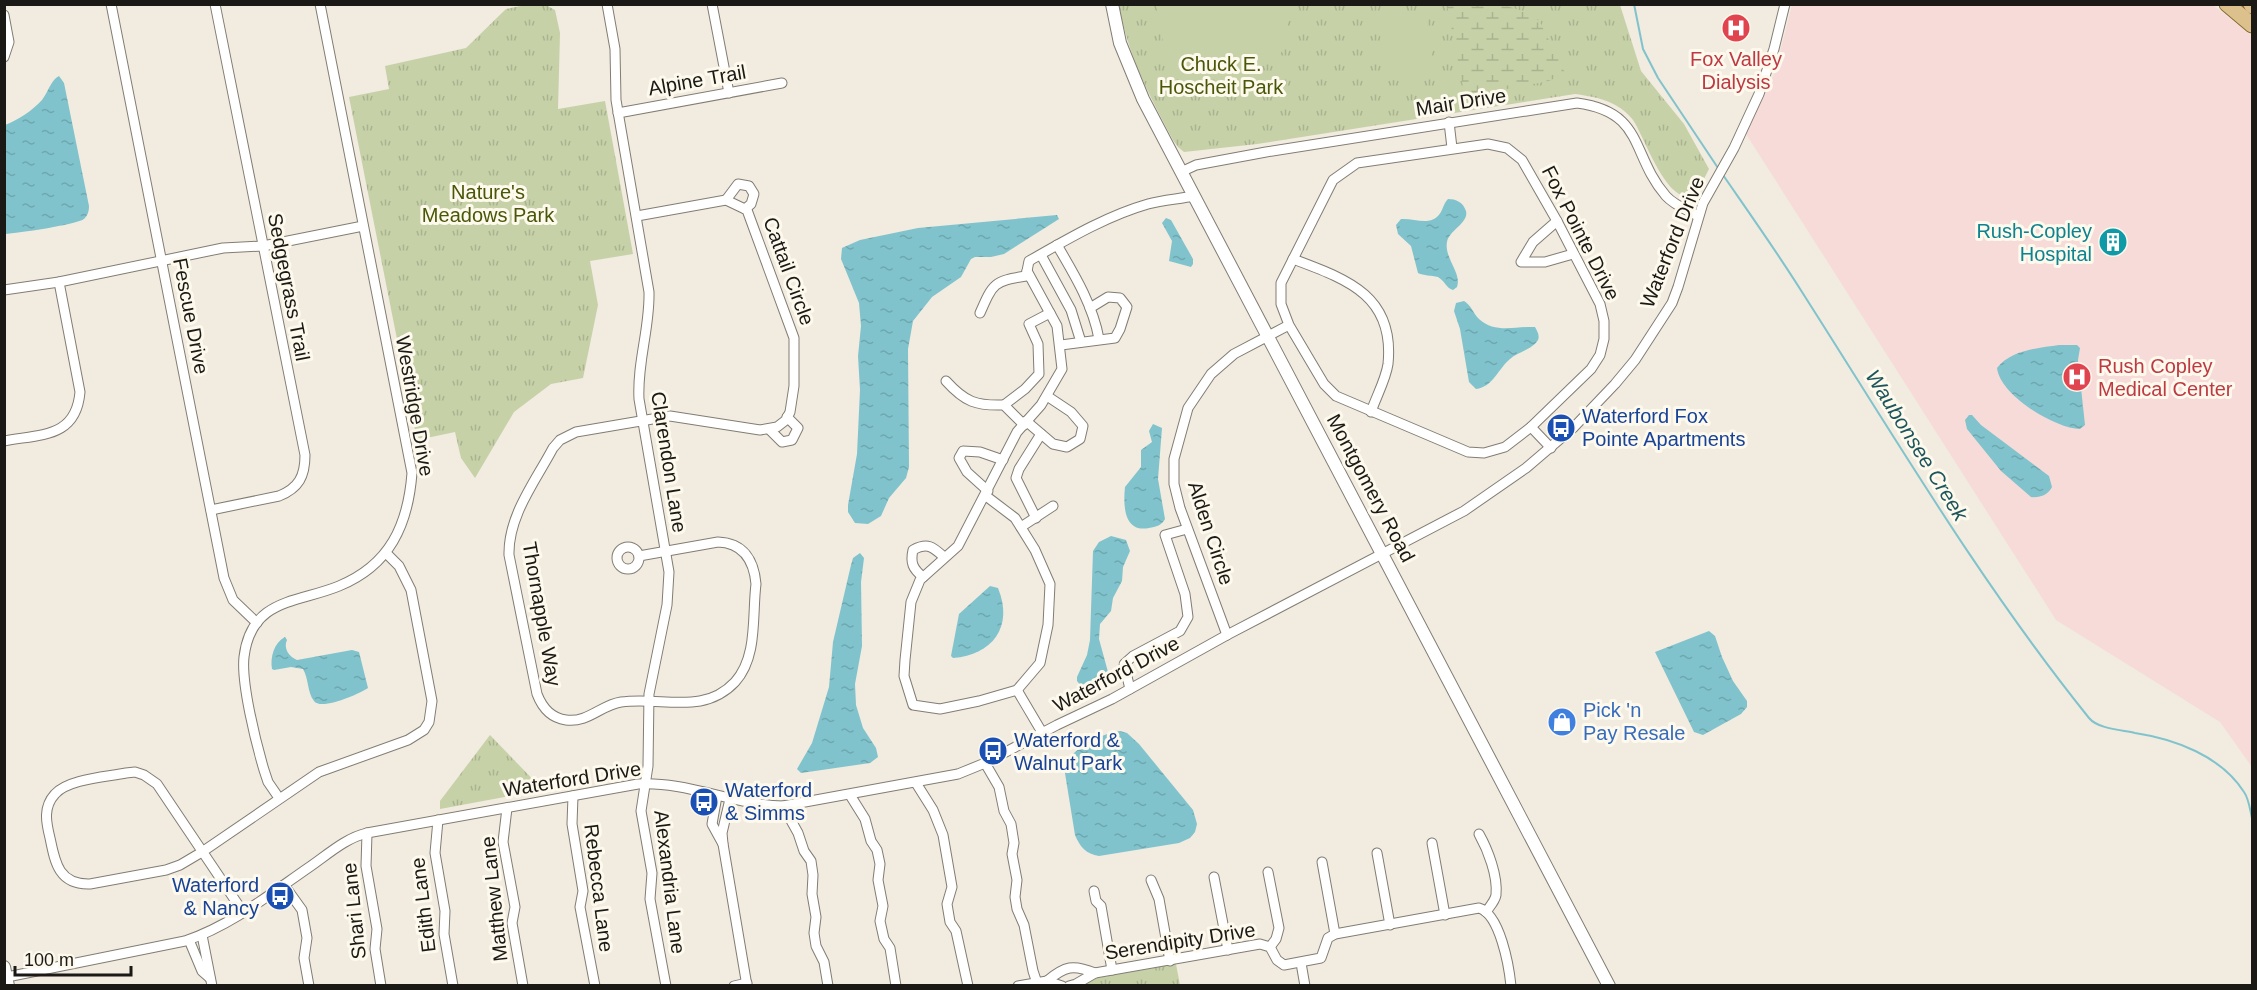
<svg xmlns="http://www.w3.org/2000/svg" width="2257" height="990" font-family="Arial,sans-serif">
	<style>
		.medical { fill: #f6dbd9 }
		.grass { fill: url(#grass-tufts) }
		.wetland { fill: url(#wetland-marsh) }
		.garden { fill: #c6d1a8 }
		.water { fill: url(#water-ripples) }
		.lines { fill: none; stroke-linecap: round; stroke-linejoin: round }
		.stream { stroke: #80c3cc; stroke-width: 2 }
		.minor-casing { stroke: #827d73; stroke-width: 11 }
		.tertiary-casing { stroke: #827d73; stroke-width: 14 }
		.primary-casing { stroke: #8a6b31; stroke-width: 17 }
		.minor { stroke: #fff; stroke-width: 9 }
		.tertiary { stroke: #fff; stroke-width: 12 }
		.primary { stroke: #ddc18c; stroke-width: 15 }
		.labels { text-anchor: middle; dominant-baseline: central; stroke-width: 6; stroke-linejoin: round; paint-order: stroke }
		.health-label { font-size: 20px; fill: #be3a42; stroke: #fef9ed }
		.park-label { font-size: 20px; fill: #495708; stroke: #fef9ed }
		.street-label { font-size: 20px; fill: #1a1915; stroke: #fef9ed }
		.culture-label { font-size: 20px; fill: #0d838f; stroke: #fef9ed; text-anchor: end }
		.transit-label { font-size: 20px; fill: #164399; stroke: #fef9ed; text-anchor: start }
		.shop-label { font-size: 20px; fill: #366cbe; stroke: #fef9ed; text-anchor: start }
		.water-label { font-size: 21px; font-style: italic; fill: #1d555d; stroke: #fef9ed }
	</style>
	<defs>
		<pattern id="grass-tufts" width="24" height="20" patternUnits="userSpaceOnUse" patternTransform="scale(1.5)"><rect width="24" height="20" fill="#c6d1a8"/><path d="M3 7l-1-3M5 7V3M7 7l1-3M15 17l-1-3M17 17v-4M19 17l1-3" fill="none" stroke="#aab390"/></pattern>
		<pattern id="wetland-marsh" width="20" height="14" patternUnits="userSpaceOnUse" patternTransform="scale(1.5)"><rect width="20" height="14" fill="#c6d1a8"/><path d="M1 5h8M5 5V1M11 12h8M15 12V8" fill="none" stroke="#aab390"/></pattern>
		<pattern id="water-ripples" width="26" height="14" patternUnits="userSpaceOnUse" patternTransform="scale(1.5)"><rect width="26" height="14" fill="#80c3cc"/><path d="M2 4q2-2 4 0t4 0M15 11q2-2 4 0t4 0" fill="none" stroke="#6ea7ae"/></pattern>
	</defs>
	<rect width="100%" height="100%" fill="#f1ebe0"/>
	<!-- medical -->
	<polygon class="medical" points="1792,5 2213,5 2252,36 2252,767 2220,722 2056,620 1746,134 1775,72"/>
	<!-- grass -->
	<g class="grass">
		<polygon points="544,4 555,10 560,33 558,109 605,101 633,254 590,261 598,305 583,378 551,384 514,412 475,478 461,458 455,432 417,440 349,97 389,89 385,66 466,48 506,9 526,5"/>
		<path d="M1119 5H1620L1641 71 1684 124 1709 169C1705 176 1701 188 1695 193 1669 212 1644 135 1633 120 1618 101 1597 97 1575 94L1257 144 1184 152 1178 147 1173 140C1150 97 1127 53 1119 5Z"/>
		<polygon points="490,735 543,790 440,809 440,801"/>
		<polygon points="1176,964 1180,985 1083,986 1097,978"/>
	</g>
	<!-- wetland -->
	<path class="wetland" d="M1447 5C1480 4 1514 0 1540 22L1565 73 1549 81 1465 97Z"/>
	<!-- garden -->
	<g class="garden">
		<polygon points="1156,5 1285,5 1290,42 1278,56 1230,67 1167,63"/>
		<polygon points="1425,11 1435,74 1388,81 1377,18"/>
	</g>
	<!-- water -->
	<g class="water">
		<path d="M59 76 64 83 89 206C89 211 88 215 84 219 75 225 18 233 5 234V125C18 120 32 111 42 100 48 92 51 80 59 76Z"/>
		<path d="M1448 199C1456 199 1463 202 1466 211 1469 223 1449 230 1447 242 1444 258 1462 273 1457 287L1453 290C1446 288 1445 281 1438 277 1431 275 1424 276 1418 273L1411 246 1398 234 1396 225 1401 219C1414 218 1428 226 1438 216 1443 211 1443 204 1448 199Z"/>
		<polygon points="1057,215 1059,219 1004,254 991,257 975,257 971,259 961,277 932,297 913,321 908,349 909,467 906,478 889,498 881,516 868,524 855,523 848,512 848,505 857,454 860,390 858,356 861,326 859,303 841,259 842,248 860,240 918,228"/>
		<polygon points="1166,218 1171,220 1193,259 1193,264 1191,267 1169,261 1172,241 1162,223"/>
		<path d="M1464 301C1471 305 1473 313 1479 319 1495 334 1516 326 1535 327 1537 331 1540 335 1538 340 1533 349 1518 352 1510 359 1498 369 1493 387 1476 389L1469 382 1460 329 1454 311 1456 303Z"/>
		<path d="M2059 345H2077L2080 348 2078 360 2085 425 2080 429C2054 428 2000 395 1997 368 2011 350 2038 348 2059 345Z"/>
		<path d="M1969 415H1972L1981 425 2049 476 2052 487C2048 495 2040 498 2031 497L2001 471 1967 429 1965 420Z"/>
		<path d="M1153 424 1162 428 1158 479 1165 519C1162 525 1156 527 1149 528 1124 533 1123 506 1125 487L1141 467V450L1152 442 1149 431Z"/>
		<path d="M1111 536 1126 540 1130 551 1123 567 1122 581 1113 598 1111 611 1100 624 1099 639 1108 672C1104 680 1090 687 1081 686L1077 681V677L1087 655 1090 640 1093 551 1099 542Z"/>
		<polygon points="860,553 864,558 861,582 862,646 855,684 856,705 863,728 876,748 878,757 870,763 801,773 797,769 812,743 829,687 833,642 851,565 853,558"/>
		<path d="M990 586 998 588C1014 627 992 655 953 658L951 656 959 614Z"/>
		<polygon points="1709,631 1715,636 1722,657 1733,681 1747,701 1747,707 1741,714 1703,735 1694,732 1655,652"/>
		<path d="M285 637 287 640C283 648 289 657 297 660L352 650 359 652 368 688C359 694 321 711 314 701 307 692 309 679 303 669L291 667 274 670 272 669C270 657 274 643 285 637Z"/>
		<path d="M1120 731 1127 733 1139 744 1193 810 1197 824 1195 832 1190 838 1179 843 1099 856C1086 854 1080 847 1075 835L1064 767C1069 750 1102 733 1120 731Z"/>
	</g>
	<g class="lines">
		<!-- stream -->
		<g class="stream">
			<polyline points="1634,4 1643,49 1658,78 1718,168"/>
			<path d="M1723 175C1750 214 1777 252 1802 292 1894 436 1981 584 2089 718 2098 729 2122 730 2135 733 2175 739 2221 756 2244 792 2249 799 2250 810 2252 818"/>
		</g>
		<!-- minor casing -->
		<g class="minor-casing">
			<g id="minor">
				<polyline points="111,4 224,578 233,600 257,623"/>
				<path d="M607 4 615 49 616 100 649 292C650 328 637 362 639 399L669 572 667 605 649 694 648 766 641 811 652 873 650 899 666 986"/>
				<polyline points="712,4 729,93"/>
				<polyline points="4,15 9,42 4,57"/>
				<polyline points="618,113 782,83"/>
				<polyline points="1449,122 1452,148"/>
				<path d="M1181 172 1196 165 1266 152 1577 103C1645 112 1630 154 1666 196 1674 205 1687 210 1698 216"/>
				<polyline points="726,200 738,184 749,186 754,194 751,204 745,209"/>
				<path d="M637 216 726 200 747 210 794 338V386L790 412 786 420 777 427 760 430 670 416 576 432 560 440 553 448C535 482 508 516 509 555L537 694C542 707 551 718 566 720 588 723 601 705 621 702 662 696 703 716 735 682 758 657 752 615 756 584 754 561 744 543 718 542L639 556"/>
				<polyline points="1557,221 1533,242 1521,262 1545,262 1573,254"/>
				<path d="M1057 245C1074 274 1093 305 1099 339"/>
				<polyline points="1041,255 1071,310 1081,342"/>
				<path d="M1293 259C1346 279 1395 295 1388 364 1386 379 1376 397 1371 412"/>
				<polyline points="4,290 59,282 223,248 263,246 363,226"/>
				<path d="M980 313C993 283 994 281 1026 276L1029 261C1066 240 1106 216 1148 204 1162 200 1179 199 1194 196"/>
				<polyline points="1061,345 1115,338 1120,329 1127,307 1120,298 1108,297 1090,308"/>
				<path d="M946 381C965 402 976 406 1004 405L1024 425"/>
				<polyline points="1004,405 1025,389 1039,374 1038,344 1029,324 1050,313"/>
				<polyline points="1026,421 1053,444 1067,447 1080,439 1083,426 1071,412 1047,396"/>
				<polyline points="1531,427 1551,448"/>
				<polyline points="769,429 782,442 792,440 798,428 787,417"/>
				<path d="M4 441C41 434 76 438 80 392L59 282"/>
				<polyline points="988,491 967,472 959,458 963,451 980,452 1003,460"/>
				<polyline points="986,496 1015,518 1035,550 1050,584 1048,625 1040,663 1017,690 979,701 940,709 913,705 904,676 905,660 911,602 920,580 958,546 1017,432 1041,405 1062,369 1057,326 1027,271"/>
				<path d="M211 510 279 496C299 488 305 476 305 455L215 4"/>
				<polyline points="1036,518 1016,478 1019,469 1041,434"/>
				<polyline points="1021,527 1053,506"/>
				<circle cx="628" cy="558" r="11"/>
				<path d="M923 577C913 569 910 563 913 550 928 542 933 547 944 557"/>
				<polyline points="1227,635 1180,508 1174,484 1174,459 1188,408 1211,374 1234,354 1289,325 1324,384 1336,396 1468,452 1484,453 1505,447 1531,427 1591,369 1600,355 1604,339 1604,321 1600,304 1557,221 1522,160 1507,148 1488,144 1357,163 1333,180 1281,283 1281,304 1289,325"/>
				<polyline points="1130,689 1124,664 1133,656 1180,631 1188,617 1185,594 1165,535 1187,529"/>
				<polyline points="1017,690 1043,734"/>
				<polyline points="985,763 999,787 1004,811 1011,824 1014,843 1012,854 1017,880 1015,897 1017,909 1024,925 1033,971 1038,986"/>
				<polyline points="916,783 933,810 943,835 952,887 947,904 950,922 956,931 968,986"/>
				<polyline points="850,795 865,819 871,841 877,850 880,864 878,880 883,906 880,921 884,939 890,948 896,986"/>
				<polyline points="573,796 572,824 583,891 580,907 595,986"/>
				<polyline points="717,796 712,824 723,844"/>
				<path d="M279 798 268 782 264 770C256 743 241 683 244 657 251 598 298 603 339 586 390 565 408 525 412 473L320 4"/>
				<polyline points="730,799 722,833 723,844 747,986"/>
				<polyline points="783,806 798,833 804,851 811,861 813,875 812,894 816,917 814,933 816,946 824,962 828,986"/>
				<polyline points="507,808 503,842 515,907 512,923 523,986"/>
				<polyline points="438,820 435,853 445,911 444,934 453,986"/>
				<polyline points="367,833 366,866 377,929 375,949 381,986"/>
				<path d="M1479 834C1488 850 1498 876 1496 895 1495 901 1490 906 1486 912"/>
				<polyline points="1432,843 1445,915"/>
				<polyline points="1377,853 1390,925"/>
				<polyline points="1322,862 1335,934"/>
				<polyline points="1268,872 1279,928 1276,939 1270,947"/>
				<polyline points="1214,877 1228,950"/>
				<polyline points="1151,880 1159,899 1170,961"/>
				<polyline points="284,885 302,910 307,938 304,958 309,986"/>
				<polyline points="1094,891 1096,901 1101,906 1112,970"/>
				<path d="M243 912 157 784 144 775 135 772 126 773C106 777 68 779 55 794 43 807 46 822 50 838 55 863 59 885 90 884L166 870 180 865 202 852 319 772 408 740 424 730 429 722 432 701 411 590 399 566 386 553"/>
				<polyline points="202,935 212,986"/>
				<polyline points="189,940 202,971 210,978"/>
				<polyline points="1301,963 1305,986"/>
				<path d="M7 977 185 941C230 926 269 895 308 868 326 856 345 838 367 833L638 784C687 781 734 805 783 806L958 774 985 763 1057 725 1112 699 1227 635 1464 511 1526 468 1574 427 1615 384 1635 360 1672 303 1678 287 1703 203 1734 148 1759 94 1774 49 1785 4"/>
				<path d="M1047 981C1065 966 1073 964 1095 973"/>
				<polyline points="734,986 747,983"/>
				<polyline points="1018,986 1047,981 1062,986"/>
				<path d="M1069 986 1076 984 1095 973 1260 944 1270 947 1277 960 1284 965 1321 958 1328 938 1335 934 1479 908C1500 914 1509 966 1511 986"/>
			</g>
		</g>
		<!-- tertiary casing -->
		<g class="tertiary-casing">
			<g id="tertiary">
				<polyline points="1112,4 1120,43 1143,99 1609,986"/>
				<polyline points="4,967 8,986"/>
			</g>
		</g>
		<!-- primary casing -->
		<g class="primary-casing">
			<g id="primary">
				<polyline points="2227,4 2252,25"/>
				<polyline points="2251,4 2252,6"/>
			</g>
		</g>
		<!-- minor -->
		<use href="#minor" class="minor"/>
		<!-- tertiary -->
		<use href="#tertiary" class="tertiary"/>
		<!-- primary -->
		<use href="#primary" class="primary"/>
	</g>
	<!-- icons -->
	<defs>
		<g id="hospital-disc" transform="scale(1.5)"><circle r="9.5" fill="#e0444e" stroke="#fef9ed"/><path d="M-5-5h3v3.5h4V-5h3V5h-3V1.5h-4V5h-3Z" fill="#fff"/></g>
		<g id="building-disc" transform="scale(1.5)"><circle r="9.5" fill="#0f9aa8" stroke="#fef9ed"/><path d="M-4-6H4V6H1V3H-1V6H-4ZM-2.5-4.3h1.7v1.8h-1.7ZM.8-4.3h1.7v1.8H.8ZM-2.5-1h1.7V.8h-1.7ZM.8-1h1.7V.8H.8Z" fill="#fff"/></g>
		<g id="bus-disc" transform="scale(1.5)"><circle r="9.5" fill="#1a4fb4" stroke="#fef9ed"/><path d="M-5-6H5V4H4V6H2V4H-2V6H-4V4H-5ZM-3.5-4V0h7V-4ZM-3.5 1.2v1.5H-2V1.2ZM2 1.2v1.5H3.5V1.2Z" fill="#fff"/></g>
		<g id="shop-disc" transform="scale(1.5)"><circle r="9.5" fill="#3f7fe0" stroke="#fef9ed"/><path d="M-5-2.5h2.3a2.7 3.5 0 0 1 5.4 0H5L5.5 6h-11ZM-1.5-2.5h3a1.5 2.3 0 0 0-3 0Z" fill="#fff"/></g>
	</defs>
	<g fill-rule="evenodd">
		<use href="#hospital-disc" x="1736" y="28"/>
		<use href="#building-disc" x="2113" y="242"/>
		<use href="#hospital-disc" x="2077" y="377"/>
		<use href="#bus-disc" x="1561" y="428"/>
		<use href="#shop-disc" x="1562" y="722"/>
		<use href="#bus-disc" x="993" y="751"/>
		<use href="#bus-disc" x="704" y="802"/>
		<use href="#bus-disc" x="280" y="896"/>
	</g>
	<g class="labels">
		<!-- health labels -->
		<g class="health-label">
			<text x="1736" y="59">Fox Valley<tspan x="1736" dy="23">Dialysis</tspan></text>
			<text x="2098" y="366" text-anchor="start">Rush Copley<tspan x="2098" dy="23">Medical Center</tspan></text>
		</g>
		<!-- park labels -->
		<g class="park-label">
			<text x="1221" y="64">Chuck E.<tspan x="1221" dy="23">Hoscheit Park</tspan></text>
			<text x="488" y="192">Nature's<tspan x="488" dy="23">Meadows Park</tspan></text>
		</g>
		<!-- street labels -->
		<g class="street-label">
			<text transform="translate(697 80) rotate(-10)">Alpine Trail</text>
			<text transform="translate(1461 102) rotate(-9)">Mair Drive</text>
			<text transform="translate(1581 233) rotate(63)">Fox Pointe Drive</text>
			<text transform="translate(1672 242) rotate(-68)">Waterford Drive</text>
			<text transform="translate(789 271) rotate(70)">Cattail Circle</text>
			<text transform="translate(289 287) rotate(79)">Sedgegrass Trail</text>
			<text transform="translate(191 316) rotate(79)">Fescue Drive</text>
			<text transform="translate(415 406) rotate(80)">Westridge Drive</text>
			<text transform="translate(669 462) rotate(81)">Clarendon Lane</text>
			<text transform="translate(1371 488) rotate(62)">Montgomery Road</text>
			<text transform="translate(1211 533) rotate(72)">Alden Circle</text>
			<text transform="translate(542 614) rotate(80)">Thornapple Way</text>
			<text transform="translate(1116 674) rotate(-28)">Waterford Drive</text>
			<text transform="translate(572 779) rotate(-9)">Waterford Drive</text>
			<text transform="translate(670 882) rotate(83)">Alexandria Lane</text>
			<text transform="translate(599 888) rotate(83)">Rebecca Lane</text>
			<text transform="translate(494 899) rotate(-96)">Matthew Lane</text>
			<text transform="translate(423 905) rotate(-97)">Edith Lane</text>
			<text transform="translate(354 911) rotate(-96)">Shari Lane</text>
			<text transform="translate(1180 941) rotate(-9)">Serendipity Drive</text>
		</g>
		<!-- culture labels -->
		<g class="culture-label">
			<text x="2092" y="231">Rush-Copley<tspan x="2092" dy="23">Hospital</tspan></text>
		</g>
		<!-- transit labels -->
		<g class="transit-label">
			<text x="1582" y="416">Waterford Fox<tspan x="1582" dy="23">Pointe Apartments</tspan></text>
			<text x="1014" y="740">Waterford &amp;<tspan x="1014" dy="23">Walnut Park</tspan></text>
			<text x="725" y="790">Waterford<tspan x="725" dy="23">&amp; Simms</tspan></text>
			<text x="259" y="885" text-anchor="end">Waterford<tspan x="259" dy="23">&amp; Nancy</tspan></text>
		</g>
		<!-- shop labels -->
		<g class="shop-label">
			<text x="1583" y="710">Pick 'n<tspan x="1583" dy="23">Pay Resale</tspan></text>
		</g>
		<!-- water labels -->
		<g class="water-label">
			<text transform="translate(1917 445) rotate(58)">Waubonsee Creek</text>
		</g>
	</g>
	<!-- border -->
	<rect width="2257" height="990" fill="none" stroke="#1a1915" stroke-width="12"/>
	<!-- scale -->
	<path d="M15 966v9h116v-9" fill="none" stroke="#1a1915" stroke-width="3"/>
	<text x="24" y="966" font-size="18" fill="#1a1915" stroke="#fef9ed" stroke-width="4.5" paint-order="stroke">100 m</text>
</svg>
